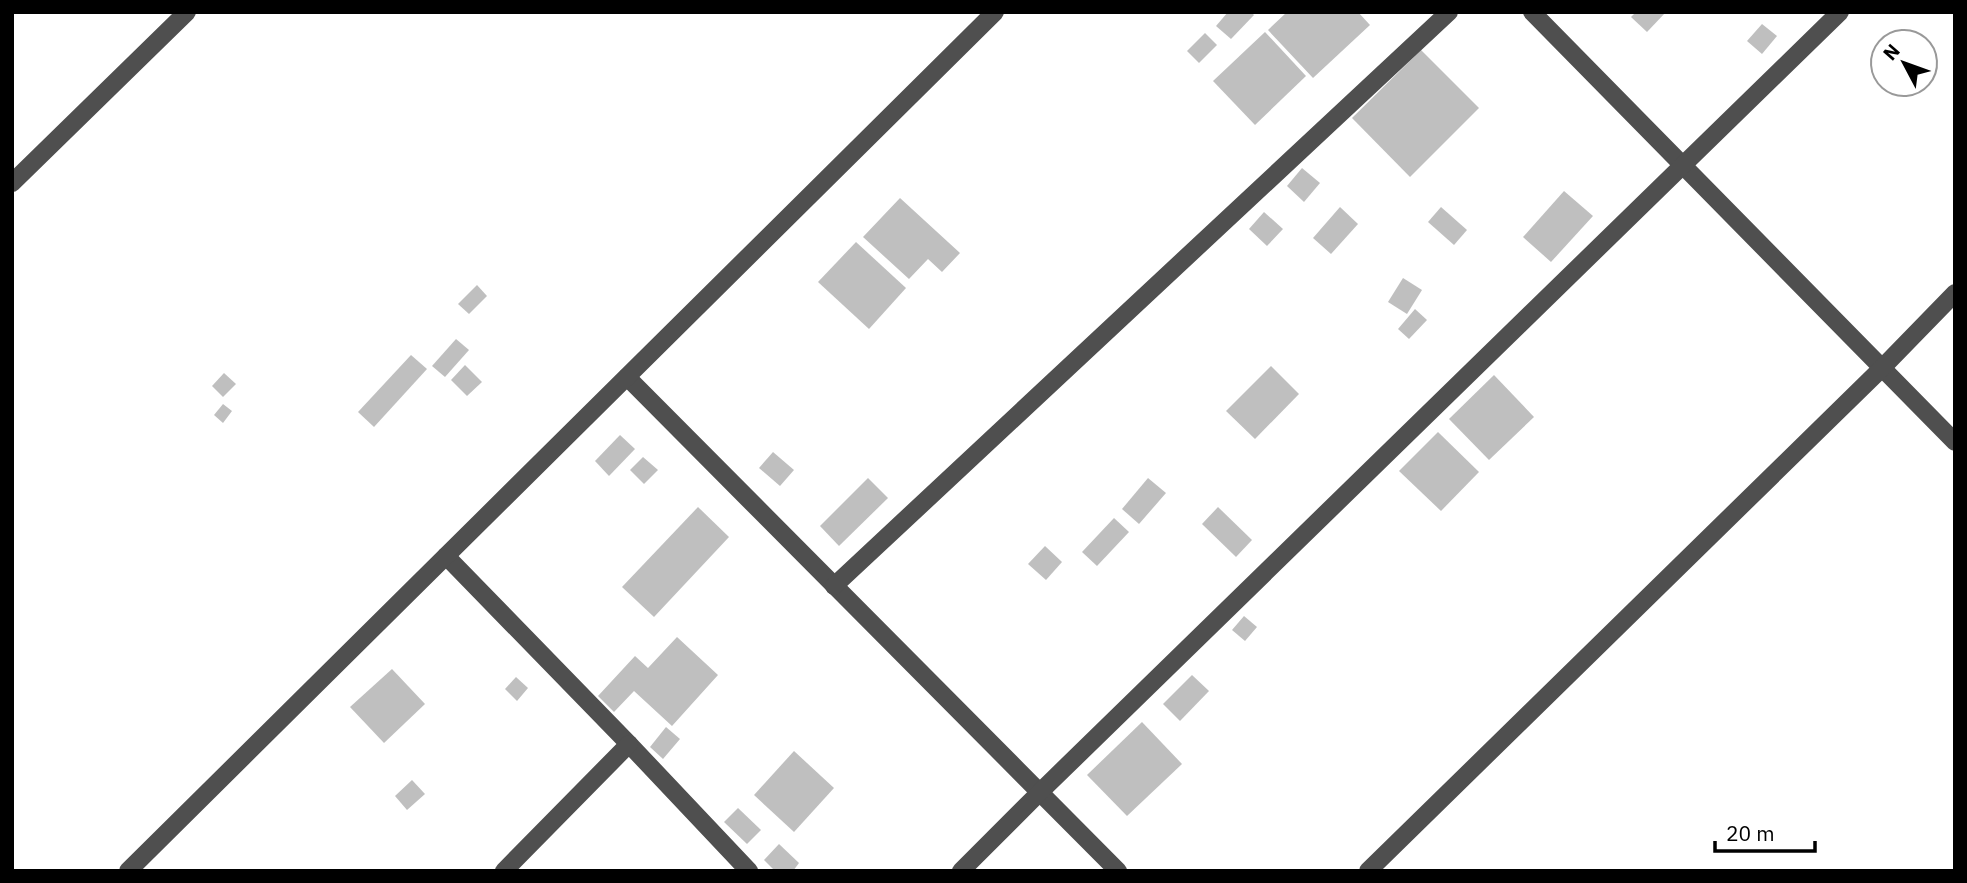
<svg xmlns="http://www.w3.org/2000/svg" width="1967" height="883" font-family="'IBM Plex Sans',sans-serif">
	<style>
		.building { fill: #bfbfbf }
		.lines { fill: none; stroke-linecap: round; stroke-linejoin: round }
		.minor { stroke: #4f4f4f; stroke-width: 18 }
	</style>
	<rect width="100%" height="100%" fill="#fff"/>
	<!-- building -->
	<g class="building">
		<polygon points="1228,12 1251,12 1254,15 1231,39 1216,26"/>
		<polygon points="1287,12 1358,12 1370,25 1313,78 1268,30"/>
		<polygon points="1636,12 1666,12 1647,32 1631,17"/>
		<polygon points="1762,24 1777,36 1762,54 1747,41"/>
		<polygon points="1265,32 1306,76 1255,125 1213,81"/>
		<polygon points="1205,33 1217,45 1199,63 1187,51"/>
		<polygon points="1421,50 1479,108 1410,177 1352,118"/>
		<polygon points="1302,168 1320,183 1304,202 1287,186"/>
		<polygon points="1564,191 1593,216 1551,262 1523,237"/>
		<polygon points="900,198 960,253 942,272 928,259 909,279 863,237"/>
		<polygon points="1340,207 1358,224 1331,254 1313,238"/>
		<polygon points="1441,207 1467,230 1454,245 1428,222"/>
		<polygon points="1264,212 1283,229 1267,246 1249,229"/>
		<polygon points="856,242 906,288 869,329 818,282"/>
		<polygon points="1403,278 1422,290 1407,314 1388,302"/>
		<polygon points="477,285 487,296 469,314 458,304"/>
		<polygon points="1415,309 1427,320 1409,339 1398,329"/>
		<polygon points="456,339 469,350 445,377 432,366"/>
		<polygon points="411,355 427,369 374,427 358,412"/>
		<polygon points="465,365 482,382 467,396 451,380"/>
		<polygon points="1271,366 1299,394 1255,439 1226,411"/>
		<polygon points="224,373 236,384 223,397 212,386"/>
		<polygon points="1494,375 1534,417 1489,460 1449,419"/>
		<polygon points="223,404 232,411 223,423 214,415"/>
		<polygon points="1438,432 1479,472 1441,511 1399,471"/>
		<polygon points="620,435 635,449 609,476 595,461"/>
		<polygon points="773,452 794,470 780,486 759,468"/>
		<polygon points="643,457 658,470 644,484 630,470"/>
		<polygon points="868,478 888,498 839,546 820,526"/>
		<polygon points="1148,478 1166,493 1139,524 1122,509"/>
		<polygon points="698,507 729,537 654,617 622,587"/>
		<polygon points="1218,507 1252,540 1236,557 1202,524"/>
		<polygon points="1114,518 1129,532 1097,566 1082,552"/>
		<polygon points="1045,546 1062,562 1046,580 1028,564"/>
		<polygon points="1244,616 1257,627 1245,641 1232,630"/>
		<polygon points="677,637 718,675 672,726 634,691 614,712 598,696 635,656 648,668"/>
		<polygon points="392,669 425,704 384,743 350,707"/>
		<polygon points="1192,675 1209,691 1180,721 1163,704"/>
		<polygon points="516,677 528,688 517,701 505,689"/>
		<polygon points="1142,722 1182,764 1127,816 1087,775"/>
		<polygon points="666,727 680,739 663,759 650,747"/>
		<polygon points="794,751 834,788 794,832 754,795"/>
		<polygon points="412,780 425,794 407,810 395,796"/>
		<polygon points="738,808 761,830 747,844 724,822"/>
		<polygon points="779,844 799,863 793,871 775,871 764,860"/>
	</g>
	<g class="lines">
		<!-- minor -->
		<g class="minor">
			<polyline points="1532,12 1955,442"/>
			<polyline points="12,183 187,12"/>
			<polyline points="627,377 1118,871"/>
			<polyline points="446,556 629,744 749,871"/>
			<polyline points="834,586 1449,12"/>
			<polyline points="128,871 995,12"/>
			<polyline points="504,871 629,744"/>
			<polyline points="961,871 1039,793 1840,12"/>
			<polyline points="1368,871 1882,368 1955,293"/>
		</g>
	</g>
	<!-- border -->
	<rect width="1967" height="883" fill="none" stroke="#000000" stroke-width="28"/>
	<!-- north arrow -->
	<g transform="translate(1904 63) rotate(311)"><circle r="33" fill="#ffffff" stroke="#999999" stroke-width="2"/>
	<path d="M0-5L12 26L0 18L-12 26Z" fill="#000000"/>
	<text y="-10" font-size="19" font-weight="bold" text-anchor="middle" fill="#000000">N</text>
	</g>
	<!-- scale -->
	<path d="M1715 841v10h100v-10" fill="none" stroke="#000000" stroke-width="3.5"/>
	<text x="1726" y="841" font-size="21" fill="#000000" stroke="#ffffff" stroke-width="5" paint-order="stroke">20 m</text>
</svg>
